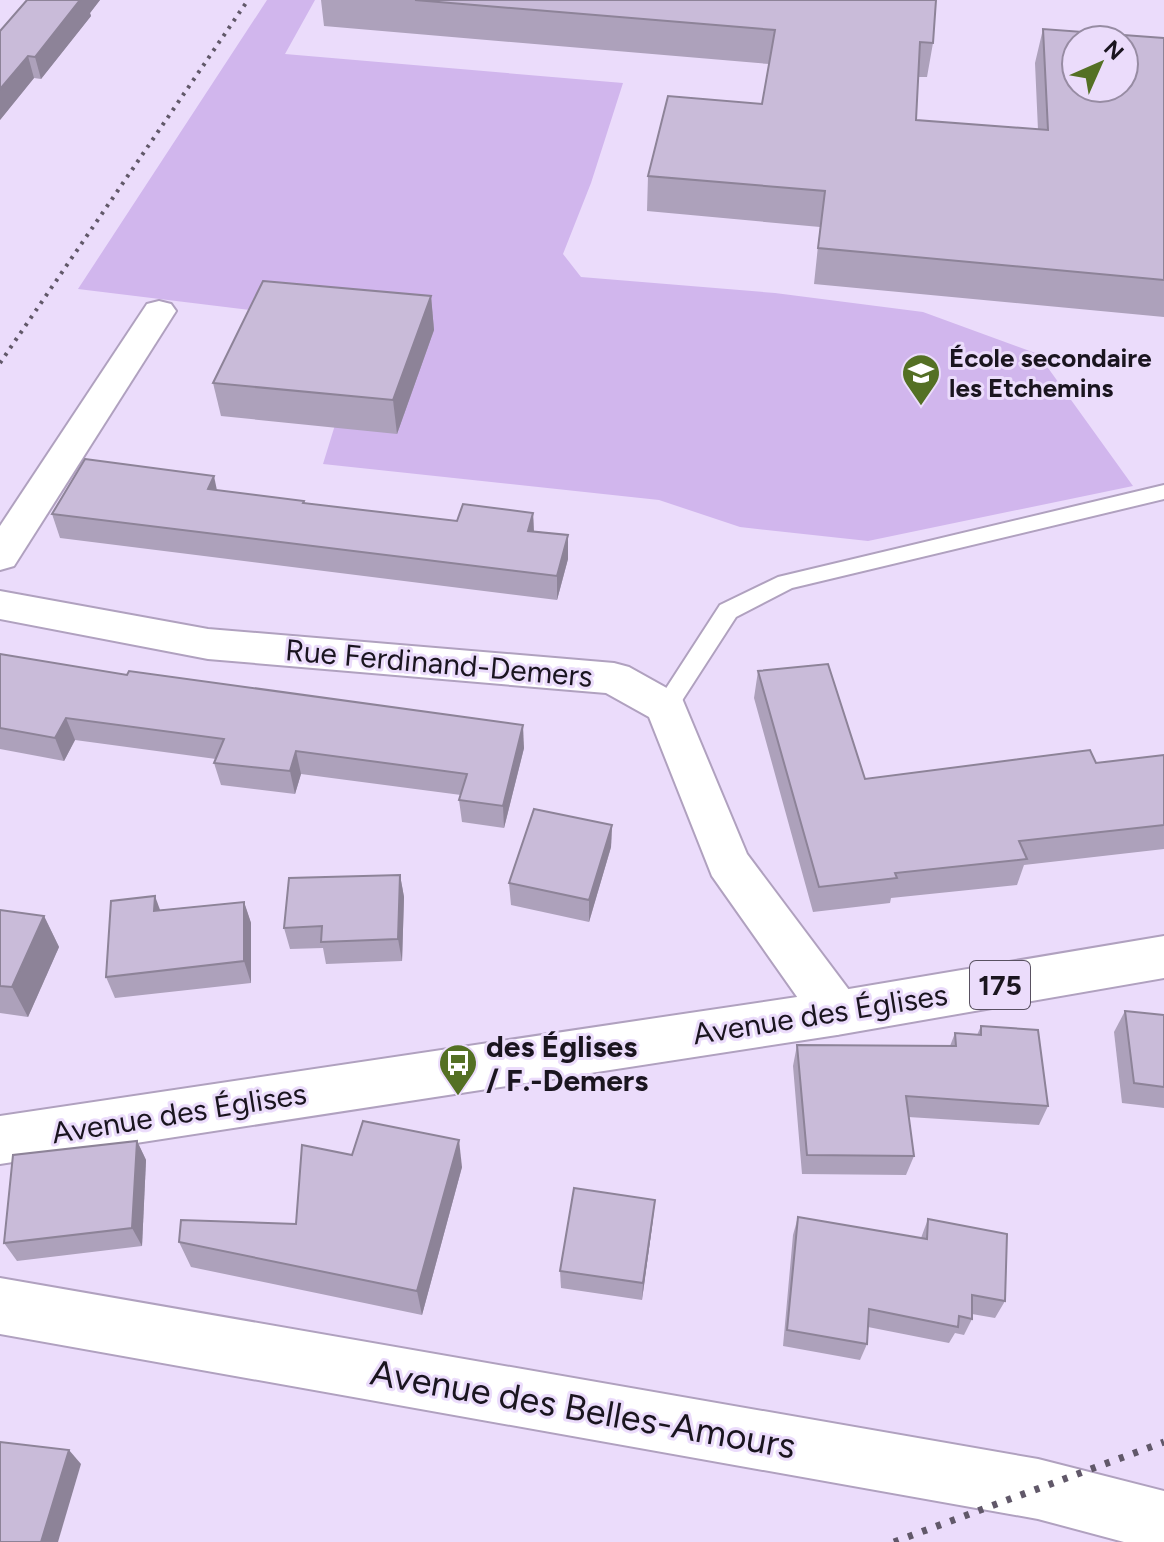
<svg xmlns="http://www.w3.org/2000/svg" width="1164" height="1542" font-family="Figtree,sans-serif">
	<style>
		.green { fill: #d1b6ed }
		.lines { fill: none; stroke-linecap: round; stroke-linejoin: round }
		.service-casing { stroke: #b0a1bf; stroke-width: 4 }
		.minor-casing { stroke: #b0a1bf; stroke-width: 4 }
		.tertiary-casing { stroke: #b0a1bf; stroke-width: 4 }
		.primary-casing { stroke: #b0a1bf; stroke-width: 4 }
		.service { fill: #fff; fill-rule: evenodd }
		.minor { fill: #fff; fill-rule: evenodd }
		.tertiary { fill: #fff; fill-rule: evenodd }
		.primary { fill: #fff; fill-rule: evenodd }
		.rail-far1 { stroke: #615869; stroke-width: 4; stroke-dasharray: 3 6; stroke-linecap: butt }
		.rail { stroke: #615869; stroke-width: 7; stroke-dasharray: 5 10; stroke-linecap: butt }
		.wall { fill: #ada1bb }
		.shaded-wall { fill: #8d8398 }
		.building { fill: #c9bbd9; stroke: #8d8398; stroke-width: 2; fill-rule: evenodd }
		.labels { text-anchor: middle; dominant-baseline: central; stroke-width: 6; stroke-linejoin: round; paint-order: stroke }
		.far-poi-label { font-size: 26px; font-weight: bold; fill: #1a151f; stroke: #ebdcfb; text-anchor: start }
		.shield { fill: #ebdcfb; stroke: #595161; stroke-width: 2 }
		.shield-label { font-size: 28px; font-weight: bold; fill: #1a151f }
		.street-label { font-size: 30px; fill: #1a151f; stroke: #ebdcfb }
		.poi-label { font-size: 30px; font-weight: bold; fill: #1a151f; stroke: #ebdcfb; text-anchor: start }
		.near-street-label { font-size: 36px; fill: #1a151f; stroke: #ebdcfb }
	</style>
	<rect width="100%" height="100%" fill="#ebdcfb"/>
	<!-- green -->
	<polygon class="green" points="267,0 315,0 285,54 623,83 591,183 563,254 581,277 775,293 923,312 1038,354 1133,486 868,541 740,527 659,500 323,464 366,324 78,289"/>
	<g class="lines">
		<!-- service casing -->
		<g class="service-casing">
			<polygon id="service" points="1164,485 1164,499 792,588 736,617 674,713 666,716 658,713 654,707 720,605 778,577"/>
		</g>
		<!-- minor casing -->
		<g class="minor-casing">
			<g id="minor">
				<polygon points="159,301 171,304 176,311 14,566 0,570 0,526 147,304"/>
				<polygon points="0,591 208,629 614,663 629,667 681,696 747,854 855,998 862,1013 855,1028 837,1035 819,1028 712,876 649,717 606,693 208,659 0,619"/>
			</g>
		</g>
		<!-- tertiary casing -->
		<g class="tertiary-casing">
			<polygon id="tertiary" points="0,1278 1038,1459 1164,1491 1164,1542 1124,1542 1038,1519 0,1334"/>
		</g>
		<!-- primary casing -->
		<g class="primary-casing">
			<polygon id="primary" points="1164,936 1164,978 837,1035 0,1164 0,1116 837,991"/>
		</g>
		<!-- service -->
		<use href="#service" class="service"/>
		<!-- minor -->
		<use href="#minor" class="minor"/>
		<!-- tertiary -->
		<use href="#tertiary" class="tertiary"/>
		<!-- primary -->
		<use href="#primary" class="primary"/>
		<!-- rail-far1 -->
		<polyline class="rail-far1" points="0,363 248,0"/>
		<!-- rail -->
		<polyline class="rail" points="894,1542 1164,1442"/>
	</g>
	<!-- wall -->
	<g class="wall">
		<polygon points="27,0 100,0 90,13 91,16 41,79 34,78 0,120"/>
		<polygon points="321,0 936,0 933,43 927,77 918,77 916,120 1038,130 1035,63 1043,29 1164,38 1164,317 814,284 820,227 647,211 648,176 762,104 769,64 324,26"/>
		<polygon points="431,296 434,330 397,434 221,416 213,383"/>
		<polygon points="217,490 304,501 305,503 457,521 533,513 534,531 568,535 568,559 557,600 60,538 52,514"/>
		<polygon points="0,654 524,748 504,828 462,822 459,800 461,795 301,774 295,794 221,785 214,763 216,759 75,740 64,761 0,749"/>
		<polygon points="758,671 865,779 1096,763 1164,825 1164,849 1024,865 1017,885 891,898 890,903 813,912 754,698"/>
		<polygon points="612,825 611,847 589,922 511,905 509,883"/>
		<polygon points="400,875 404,897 402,961 326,964 323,948 290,949 284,928"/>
		<polygon points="244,902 251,923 251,983 115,998 106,977 160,910"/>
		<polygon points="0,910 44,916 59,947 28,1017 0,1013"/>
		<polygon points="1125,1011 1164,1015 1164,1108 1122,1103 1114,1032"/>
		<polygon points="981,1026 1048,1106 1039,1125 908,1117 914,1156 906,1175 802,1174 793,1066 797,1045 950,1046 955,1033 977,1035"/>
		<polygon points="137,1141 146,1160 142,1246 17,1261 4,1243"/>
		<polygon points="352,1155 462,1167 422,1315 191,1267 179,1242 296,1224"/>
		<polygon points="798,1217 921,1238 928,1219 1005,1301 995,1318 972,1314 972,1319 964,1335 955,1333 949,1343 868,1327 867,1344 860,1360 783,1346 793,1235"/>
		<polygon points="653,1219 642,1300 561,1288 560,1271"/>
	</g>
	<!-- shaded-wall -->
	<g class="shaded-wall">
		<polygon points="80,0 100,0 90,13 91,16 41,79 35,57"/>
		<polygon points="28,56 34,78 0,120 0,89"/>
		<polygon points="431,296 434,330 397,434 393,400"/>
		<polygon points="214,476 219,500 208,489"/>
		<polygon points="533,513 534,536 528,531"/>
		<polygon points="568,535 568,559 557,600 557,576"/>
		<polygon points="66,718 75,740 64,761 55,738"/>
		<polygon points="523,725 524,748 504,828 503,806"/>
		<polygon points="296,751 301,774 295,794 290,771"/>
		<polygon points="612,825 611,847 589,922 589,900"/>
		<polygon points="400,875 404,897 402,961 398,939"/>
		<polygon points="155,896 163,918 154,911"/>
		<polygon points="244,902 251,923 251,983 244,961"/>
		<polygon points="44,916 59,947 28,1017 12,987"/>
		<polygon points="459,1140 462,1167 422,1315 417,1291"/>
		<polygon points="137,1141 146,1160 142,1246 132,1228"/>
		<polygon points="655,1200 653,1219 642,1300 643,1283"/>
		<polygon points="69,1450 81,1464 58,1542 41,1542"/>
	</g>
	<!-- building -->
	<g class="building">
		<polygon points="27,0 80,0 35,57 28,56 0,89 0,31"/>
		<path d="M415 0H936L933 43 920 42 916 120 1048 130 1043 29 1164 38V280L818 248 825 191 648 176 668 96 762 104 775 30ZM1076 40H1124V88H1076Z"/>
		<polygon points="263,281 431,296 393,400 213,383"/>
		<polygon points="85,459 214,476 208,489 304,501 303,503 457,521 463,504 533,513 528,531 568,535 557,576 52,514"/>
		<polygon points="0,654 127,675 129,671 523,725 503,806 459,800 467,774 296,751 290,771 214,763 224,739 66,718 55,738 0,728"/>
		<polygon points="828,664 865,779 1090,750 1096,763 1164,755 1164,825 1019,841 1027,859 895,873 897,878 819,887 758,671"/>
		<polygon points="534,809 612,825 589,900 509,883"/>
		<polygon points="400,875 398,939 321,942 322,926 284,928 289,878"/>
		<polygon points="155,896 154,911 244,902 244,961 106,977 111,901"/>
		<polygon points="0,910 44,916 12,987 0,986"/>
		<polygon points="1125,1011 1164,1015 1164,1087 1134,1083"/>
		<polygon points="981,1026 1038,1030 1048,1106 906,1096 914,1156 807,1155 797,1045 956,1046 955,1033 981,1035"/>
		<polygon points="363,1121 459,1140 417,1291 179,1242 181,1220 296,1224 302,1145 352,1155"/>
		<polygon points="137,1141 132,1228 4,1243 13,1155"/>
		<polygon points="574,1188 655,1200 643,1283 560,1271"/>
		<polygon points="798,1217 927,1239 928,1219 1007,1234 1005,1301 972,1295 972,1319 959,1316 958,1327 869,1309 867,1344 787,1330"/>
		<polygon points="0,1442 69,1450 41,1542 0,1542"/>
	</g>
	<!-- icons -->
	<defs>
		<g id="school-pin" transform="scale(2)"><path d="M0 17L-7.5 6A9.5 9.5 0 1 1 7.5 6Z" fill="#547024" stroke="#ebdcfb"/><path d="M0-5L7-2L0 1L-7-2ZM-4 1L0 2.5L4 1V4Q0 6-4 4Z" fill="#fff"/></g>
		<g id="bus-pin" transform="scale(2)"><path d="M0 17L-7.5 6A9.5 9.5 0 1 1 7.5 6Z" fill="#547024" stroke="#ebdcfb"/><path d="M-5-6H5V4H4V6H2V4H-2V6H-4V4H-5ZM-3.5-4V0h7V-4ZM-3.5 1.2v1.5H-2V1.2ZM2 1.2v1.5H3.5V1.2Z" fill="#fff"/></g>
	</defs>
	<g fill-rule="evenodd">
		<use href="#school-pin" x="921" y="373"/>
		<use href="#bus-pin" x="458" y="1063"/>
	</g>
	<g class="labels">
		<!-- far-poi labels -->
		<g class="far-poi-label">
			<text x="949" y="358">École secondaire<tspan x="949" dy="30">les Etchemins</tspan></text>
		</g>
		<!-- shield labels -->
		<rect class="shield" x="970" y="961" width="60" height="48" rx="6"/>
		<g class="shield-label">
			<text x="1000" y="985">175</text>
		</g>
		<!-- street labels -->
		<g class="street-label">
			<text transform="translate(439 663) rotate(5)">Rue Ferdinand-Demers</text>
			<text transform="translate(820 1014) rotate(-9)">Avenue des Églises</text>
			<text transform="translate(179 1113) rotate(-9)">Avenue des Églises</text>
		</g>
		<!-- poi labels -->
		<g class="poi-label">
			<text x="486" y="1046">des Églises<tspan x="486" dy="34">/ F.-Demers</tspan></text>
		</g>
		<!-- near-street labels -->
		<g class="near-street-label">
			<text transform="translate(583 1409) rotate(10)">Avenue des Belles-Amours</text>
		</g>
	</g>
	<!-- north arrow -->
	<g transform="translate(1100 64) rotate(45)"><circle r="38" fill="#ebdcfb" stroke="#978ca3" stroke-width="2"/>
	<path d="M0-6L14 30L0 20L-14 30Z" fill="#547024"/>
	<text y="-12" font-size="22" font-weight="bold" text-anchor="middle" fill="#1a151f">N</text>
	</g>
</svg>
